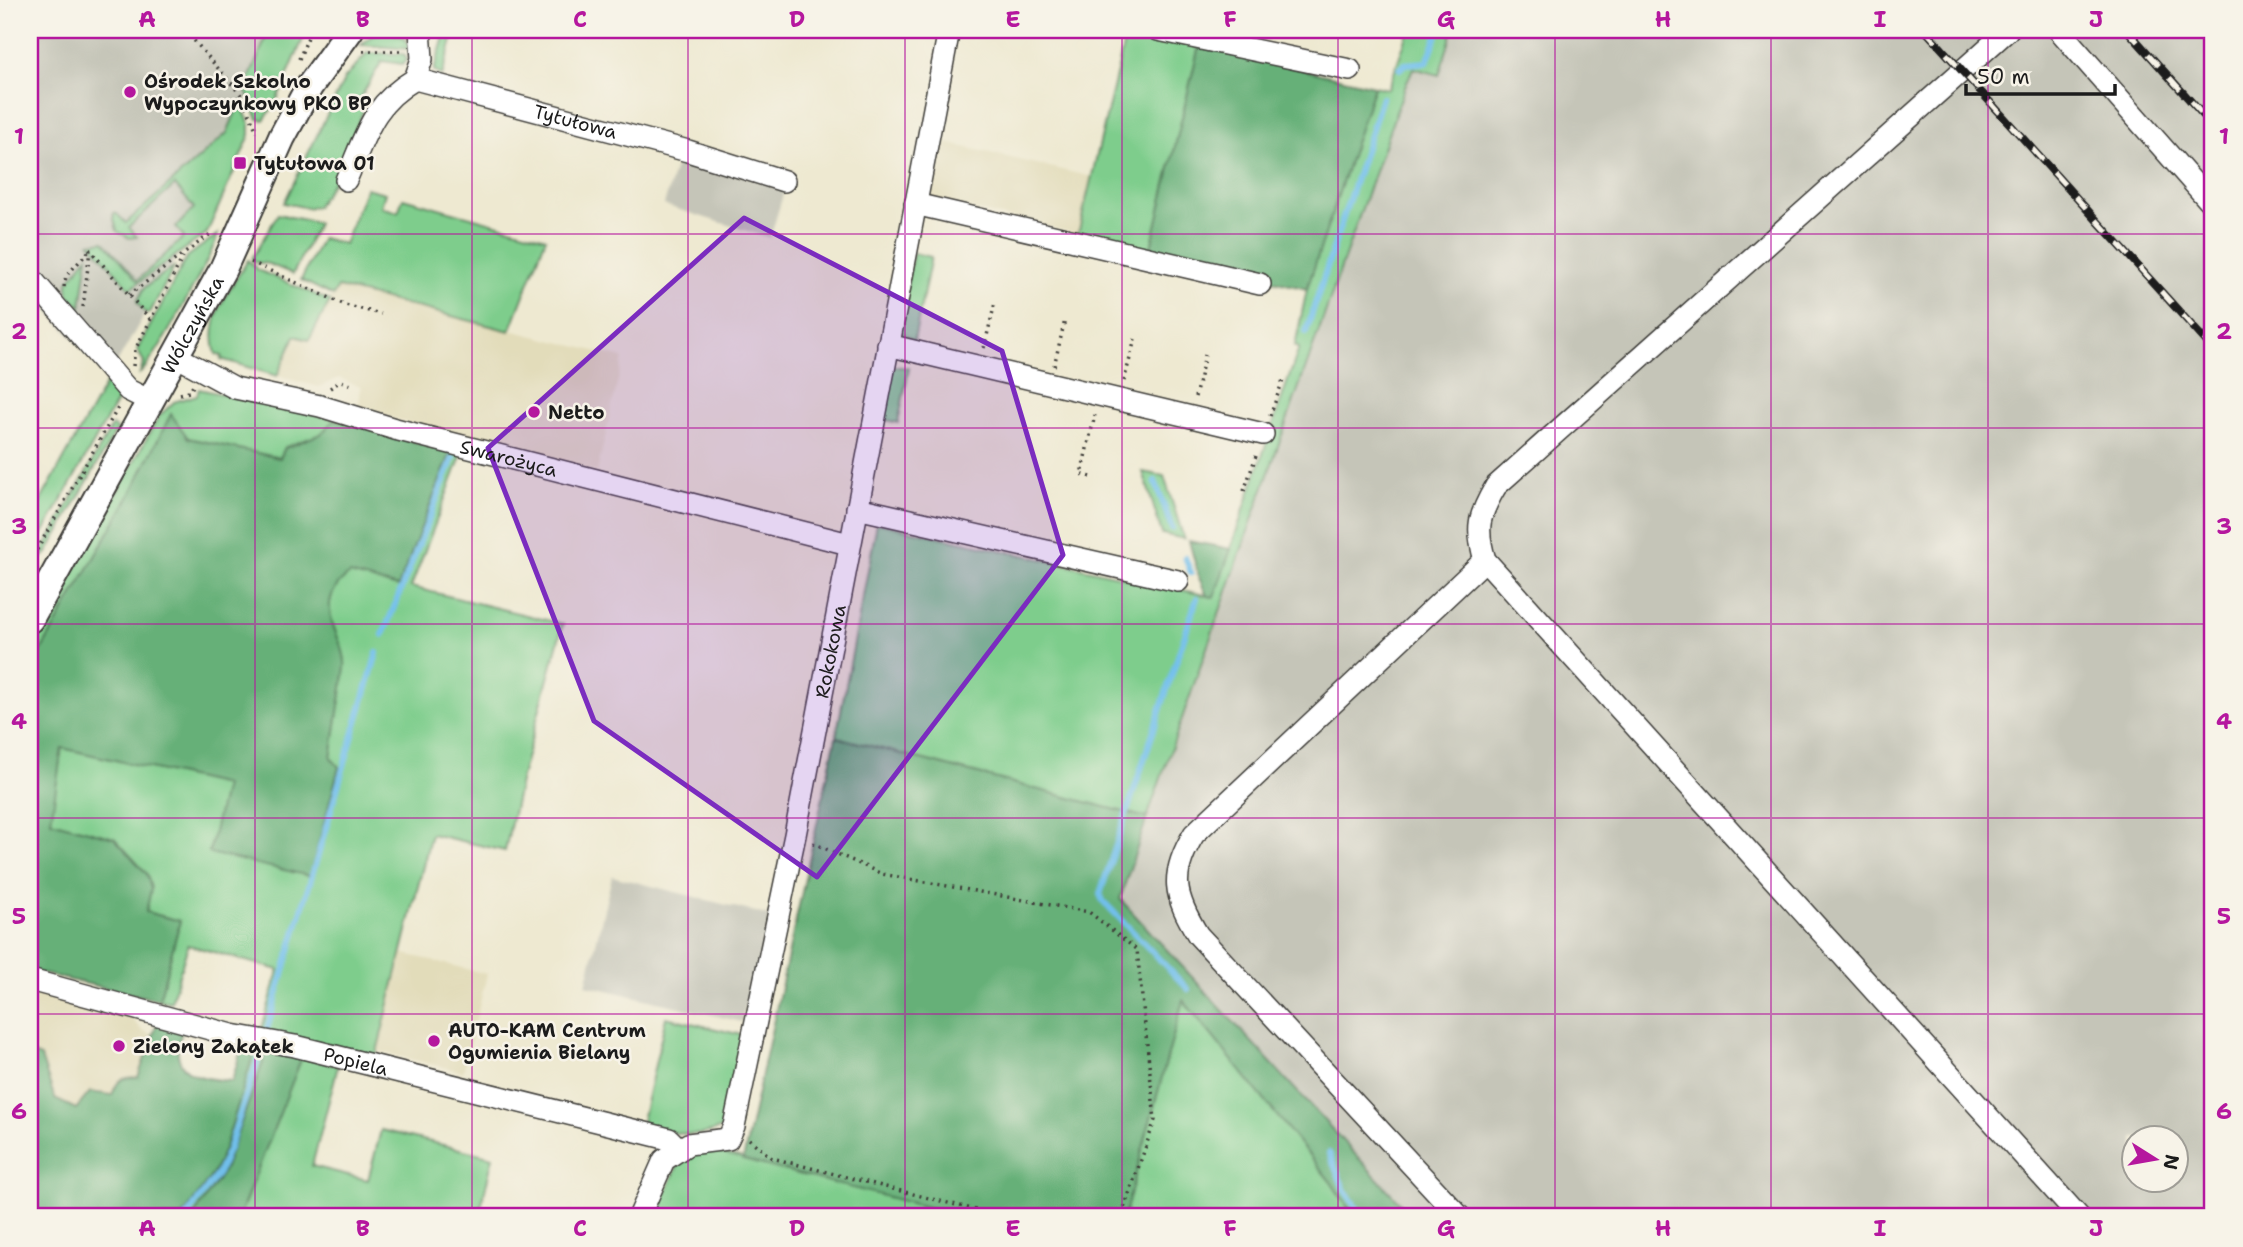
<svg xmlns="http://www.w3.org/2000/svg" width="2243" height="1247" font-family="'Shantell Sans',sans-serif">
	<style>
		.built { fill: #e2dcba }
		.industrial { fill: #c5c5b8; fill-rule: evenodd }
		.green { fill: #7ecd8c; stroke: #4d7454; stroke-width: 2 }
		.forest { fill: #66b078; stroke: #41664a; stroke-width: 2 }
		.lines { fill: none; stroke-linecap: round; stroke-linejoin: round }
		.stream { stroke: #71bfec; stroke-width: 6 }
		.minor-casing { stroke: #3c3b37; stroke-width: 24 }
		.major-casing { stroke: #3c3b37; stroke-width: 30 }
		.path { stroke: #3c3b37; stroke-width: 3.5; stroke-dasharray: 2 5; stroke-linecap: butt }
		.minor { stroke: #fff; stroke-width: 21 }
		.major { stroke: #fff; stroke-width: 26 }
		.rail-casing { stroke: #1c1c1c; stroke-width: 8 }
		.rail { stroke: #f7f3e8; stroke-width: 5; stroke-dasharray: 16; stroke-linecap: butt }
		.marked { fill: #7b2cbf; fill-opacity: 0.2; stroke: #7b2cbf; stroke-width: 5; stroke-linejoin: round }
		.grid { fill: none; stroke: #b5179e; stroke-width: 2; stroke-opacity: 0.55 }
		.poi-dot { fill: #b5179e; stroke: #f7f3e8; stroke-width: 2.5 }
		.labels { text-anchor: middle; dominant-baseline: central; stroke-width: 5; stroke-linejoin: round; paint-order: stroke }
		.poi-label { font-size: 19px; font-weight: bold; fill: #1c1c1c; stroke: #f7f3e8; text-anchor: start }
		.street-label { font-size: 19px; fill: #1c1c1c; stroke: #f7f3e8 }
		.neatline { fill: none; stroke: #b5179e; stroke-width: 2.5 }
		.grid-label { font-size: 23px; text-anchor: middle; font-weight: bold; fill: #b5179e }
	</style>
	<rect width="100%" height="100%" fill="#f7f3e8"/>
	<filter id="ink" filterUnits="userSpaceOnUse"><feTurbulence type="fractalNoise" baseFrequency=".0143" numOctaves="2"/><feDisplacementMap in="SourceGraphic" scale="14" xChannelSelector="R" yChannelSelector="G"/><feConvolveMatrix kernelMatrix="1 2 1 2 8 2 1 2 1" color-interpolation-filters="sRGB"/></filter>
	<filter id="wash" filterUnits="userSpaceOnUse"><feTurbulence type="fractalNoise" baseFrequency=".00686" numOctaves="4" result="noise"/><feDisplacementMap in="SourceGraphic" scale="28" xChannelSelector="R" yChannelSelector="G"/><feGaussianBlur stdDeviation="1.57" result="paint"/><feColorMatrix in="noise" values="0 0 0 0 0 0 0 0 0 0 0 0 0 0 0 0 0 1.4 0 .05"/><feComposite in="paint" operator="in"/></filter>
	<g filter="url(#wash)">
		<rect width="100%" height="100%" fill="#eee9d1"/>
		<!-- built -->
		<g class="built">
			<polygon points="934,140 1092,177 1078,234 923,198"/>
			<polygon points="337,287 623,358 597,472 458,439 359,407 361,387 339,378 319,387 277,376 295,336 309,340"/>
			<polygon points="401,953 487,974 463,1072 378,1051"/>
			<polygon points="30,986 131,1018 142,1030 153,1035 138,1077 116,1082 112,1096 97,1091 76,1109 55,1099 41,1057 30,1053"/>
		</g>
		<!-- industrial -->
		<g class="industrial">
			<polygon points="30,30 275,30 192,230 108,379 30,290"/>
			<path d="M1453 30H2213V1217H1413L1120 899 1403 92 1413 68 1439 75ZM2134 1138H2176V1180H2134Z"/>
			<polygon points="679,153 785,188 770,238 664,205"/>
			<polygon points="612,876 770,916 753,1002 745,1006 742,1022 586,985"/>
		</g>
		<!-- green -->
		<g class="green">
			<polygon points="269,30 307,30 276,102 264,120 258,119 245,89"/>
			<polygon points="446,30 455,30 442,76 434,70"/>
			<polygon points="1127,30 1199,46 1150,252 1078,234"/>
			<polygon points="1409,30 1453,30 1439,75 1413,68 1403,92 1147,818 836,737 877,523 1214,597 1299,348 1295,346 1307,289 1374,86 1388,89"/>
			<polygon points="390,32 405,38 411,49 361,45 374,34"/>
			<polygon points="367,53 404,54 407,60 402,64 382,61 358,102 366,104 336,177 317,206 308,208 284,203 345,78"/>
			<polygon points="240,102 250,124 250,135 207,233 130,289 90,243 104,241 138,280 184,237 176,227 194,208 175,185 129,227 137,237 129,238 117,231 113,215 115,212 126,223 227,133"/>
			<polygon points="366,188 385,193 381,207 398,212 403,198 546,238 510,331 338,287 333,296 301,280 322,238 344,244"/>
			<polygon points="278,214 318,223 293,274 269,264 254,262 252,258"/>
			<path d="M218 234C214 252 153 364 140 373L144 362 137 350 187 257Z"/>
			<polygon points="913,253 931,257 914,340 898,331"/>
			<polygon points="88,256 81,307 68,295 68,282"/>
			<path d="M248 260 258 270 330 301 309 340 295 336 277 376 221 359 222 356 216 354C205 318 230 290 248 260Z"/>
			<polygon points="175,266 150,313 146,314 137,302 144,288"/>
			<polygon points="894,366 909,368 898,423 882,419"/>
			<polygon points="106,383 118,399 30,557 30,520"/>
			<polygon points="199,389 335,419 321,434 285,447 280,458 188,438 171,415 128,499 30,670 30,650 159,416 174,402 197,395"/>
			<polygon points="112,426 117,429 47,553 36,563"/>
			<path d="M451 452 462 454 411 587 563 624 521 777 505 851 431 834 375 1060 261 1031 279 970 188 945 171 1002 159 1000 180 921 146 912 151 889 147 874 114 838 50 821 62 748 225 785 310 876 339 767 331 758C335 727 341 697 345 667 348 640 306 605 350 574L398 586Z"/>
			<polygon points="1143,472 1164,476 1184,539 1162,534"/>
			<polygon points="1183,999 1331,1182 1354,1217 1124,1217"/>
			<path d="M666 1017 746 1036 727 1125C699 1142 671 1132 641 1125Z"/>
			<polygon points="256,1046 268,1049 224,1170 193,1217 182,1217 214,1172 225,1147"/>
			<polygon points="302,1057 338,1066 312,1166 368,1180 381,1130 493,1157 480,1211 500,1217 239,1217"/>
			<polygon points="701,1148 966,1217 655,1217 678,1165"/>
		</g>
		<!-- forest -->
		<g class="forest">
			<polygon points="1199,46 1374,86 1307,289 1150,252"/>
			<path d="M171 414 188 438 280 458 285 448 321 434 335 419 451 452 398 587 350 574C306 605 348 640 345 667 341 697 335 727 331 758L339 767 310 876 209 853 225 785 62 748 51 821 114 838 147 874 151 889 146 912 180 921 159 1000 30 971V670L128 499Z"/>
			<polygon points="1189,541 1231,549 1214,597 1207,596 1199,578"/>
			<polygon points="836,737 1147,818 1120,899 1413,1217 1354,1217 1331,1182 1183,1000 1124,1217 966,1217 743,1160"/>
			<path d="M158 1021 184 1027C164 1072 196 1079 232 1081L243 1043 256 1046 225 1147 214 1172 182 1217H33L30 1214V1053L41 1057 55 1099 76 1109 90 1092 112 1095C117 1080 121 1077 138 1077Z"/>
			<polygon points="268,1049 302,1057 239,1217 193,1217 224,1170"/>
		</g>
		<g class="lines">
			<!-- stream -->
			<g class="stream">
				<polyline points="1400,69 1405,64 1427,62 1439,30"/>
				<polyline points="1306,332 1382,98"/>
				<polyline points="1155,481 1172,528"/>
				<polyline points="1185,557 1191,573"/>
				<polyline points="383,635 453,458"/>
				<polyline points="1188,989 1103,901 1100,894 1197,598"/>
				<polyline points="267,1029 377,653"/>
				<polyline points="1329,1153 1345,1191 1363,1217"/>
				<polyline points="186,1217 218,1173 229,1148 260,1053"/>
			</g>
		</g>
	</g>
	<g filter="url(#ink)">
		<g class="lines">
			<!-- minor casing -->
			<g class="minor-casing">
				<g id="minor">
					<polyline points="1158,30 1350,70"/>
					<path d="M2008 30 1496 486C1479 515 1475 527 1485 560L2079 1217"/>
					<polyline points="2059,30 2213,205"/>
					<path id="s1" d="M415 79 688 151 784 181"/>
					<polyline points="415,79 422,59 420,30"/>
					<path d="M346 180C366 135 371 105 415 79"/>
					<polyline points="915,204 1260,284"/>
					<polyline points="30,277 128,390 148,400"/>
					<polyline points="888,345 1263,434"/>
					<path id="s2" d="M174 355 235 388 320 406 395 429 849 544"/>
					<polyline points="857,508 1178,581"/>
					<path id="s3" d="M30 980 232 1035 295 1046 669 1139 678 1148"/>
					<path id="s4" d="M639 1217 664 1160 688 1144 728 1139 734 1126 795 835 949 30"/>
					<path d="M1460 1217 1198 935C1174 896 1169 875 1194 834L1485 560"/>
				</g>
			</g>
			<!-- major casing -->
			<g class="major-casing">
				<g id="major">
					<path id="s5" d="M30 619 223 269 282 137 309 87 350 30"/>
				</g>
			</g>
			<!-- path -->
			<g class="path">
				<polyline points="185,30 242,96 257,132"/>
				<polyline points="363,51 404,51"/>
				<polyline points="299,59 311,30"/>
				<polyline points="251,262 345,305 381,314"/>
				<polyline points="64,287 66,276 90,250"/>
				<polyline points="129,295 183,254"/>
				<polyline points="83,307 90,250 150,319"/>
				<polyline points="984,348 995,303"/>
				<polyline points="133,366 135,350 185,253 213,232"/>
				<polyline points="1054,366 1065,320"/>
				<polyline points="1124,381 1135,339"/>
				<polyline points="330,388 341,381 351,385"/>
				<polyline points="180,394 189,392 193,386"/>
				<polyline points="1195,397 1205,355"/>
				<polyline points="1270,416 1283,380"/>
				<polyline points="1091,477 1081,474 1095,415"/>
				<polyline points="1244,491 1257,453"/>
				<polyline points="30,562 119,406"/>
				<polyline points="813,843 882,874 1089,912 1137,950 1155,1120 1121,1217"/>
				<polyline points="749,1139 772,1158 1003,1217"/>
			</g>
			<!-- minor -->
			<use href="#minor" class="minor"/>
			<!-- major -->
			<use href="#major" class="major"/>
			<!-- rail casing -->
			<g class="rail-casing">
				<g id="rail">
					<polyline points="1925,30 2213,349"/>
					<polyline points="2127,30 2213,126"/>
				</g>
			</g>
			<!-- rail -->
			<use href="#rail" class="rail"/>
		</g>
	</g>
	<!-- marked area -->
	<path class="marked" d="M744 218 1002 351 1063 555 817 877 594 721 488 448Z"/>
	<!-- grid -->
	<path class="grid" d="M255 30V1217M472 30V1217M688 30V1217M905 30V1217M1122 30V1217M1338 30V1217M1555 30V1217M1771 30V1217M1988 30V1217M30 234H2213M30 428H2213M30 624H2213M30 818H2213M30 1014H2213"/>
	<!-- markers -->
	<g class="poi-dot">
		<circle cx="130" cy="92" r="7"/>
		<rect x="233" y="156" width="14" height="14" rx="3.5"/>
		<circle cx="534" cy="412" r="7"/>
		<circle cx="434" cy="1041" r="7"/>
		<circle cx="119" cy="1046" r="7"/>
	</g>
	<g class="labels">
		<!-- poi labels -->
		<g class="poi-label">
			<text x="144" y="81">Ośrodek Szkolno<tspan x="144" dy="22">Wypoczynkowy PKO BP</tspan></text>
			<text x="254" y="163">Tytułowa 01</text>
			<text x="548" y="412">Netto</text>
			<text x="448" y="1030">AUTO-KAM Centrum<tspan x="448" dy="22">Ogumienia Bielany</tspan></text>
			<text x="133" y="1046">Zielony Zakątek</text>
		</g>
		<!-- street labels -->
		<g class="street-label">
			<text stroke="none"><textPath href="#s1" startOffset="166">Tytułowa</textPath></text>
			<text stroke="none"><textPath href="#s5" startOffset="336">Wólczyńska</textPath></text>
			<text stroke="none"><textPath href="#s2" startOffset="352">Swarożyca</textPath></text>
			<text stroke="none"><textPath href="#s4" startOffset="630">Rokokowa</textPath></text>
			<text stroke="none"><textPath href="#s3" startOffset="336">Popiela</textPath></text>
		</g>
	</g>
	<!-- margin -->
	<rect width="2243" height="1247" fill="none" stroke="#f7f3e8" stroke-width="77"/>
	<!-- north arrow -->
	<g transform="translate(2155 1159) rotate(101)"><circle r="33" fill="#f7f3e8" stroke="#9f9d96" stroke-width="2"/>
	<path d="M0-5L12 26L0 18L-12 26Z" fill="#b5179e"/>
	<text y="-10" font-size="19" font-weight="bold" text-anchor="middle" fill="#1c1c1c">N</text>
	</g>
	<!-- scale -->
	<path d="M1966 84v10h149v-10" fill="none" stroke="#1c1c1c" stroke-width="3.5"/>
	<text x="1977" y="84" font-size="21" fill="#1c1c1c" stroke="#f7f3e8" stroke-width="5" paint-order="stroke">50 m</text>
	<rect x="38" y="38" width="2166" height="1170" class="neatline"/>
	<g class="grid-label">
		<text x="147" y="27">A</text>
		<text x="363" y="27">B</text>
		<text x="580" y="27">C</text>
		<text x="797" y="27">D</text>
		<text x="1013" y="27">E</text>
		<text x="1230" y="27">F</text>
		<text x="1446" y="27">G</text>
		<text x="1663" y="27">H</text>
		<text x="1880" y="27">I</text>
		<text x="2096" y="27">J</text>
		<text x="19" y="144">1</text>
		<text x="2224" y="144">1</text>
		<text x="19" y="339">2</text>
		<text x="2224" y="339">2</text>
		<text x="19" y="534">3</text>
		<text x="2224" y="534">3</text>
		<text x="19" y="729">4</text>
		<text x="2224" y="729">4</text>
		<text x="19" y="924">5</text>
		<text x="2224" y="924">5</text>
		<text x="19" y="1119">6</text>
		<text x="2224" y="1119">6</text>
		<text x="147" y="1236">A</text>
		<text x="363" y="1236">B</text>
		<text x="580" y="1236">C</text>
		<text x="797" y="1236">D</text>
		<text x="1013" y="1236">E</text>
		<text x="1230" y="1236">F</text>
		<text x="1446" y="1236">G</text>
		<text x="1663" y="1236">H</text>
		<text x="1880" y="1236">I</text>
		<text x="2096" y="1236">J</text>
	</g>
</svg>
